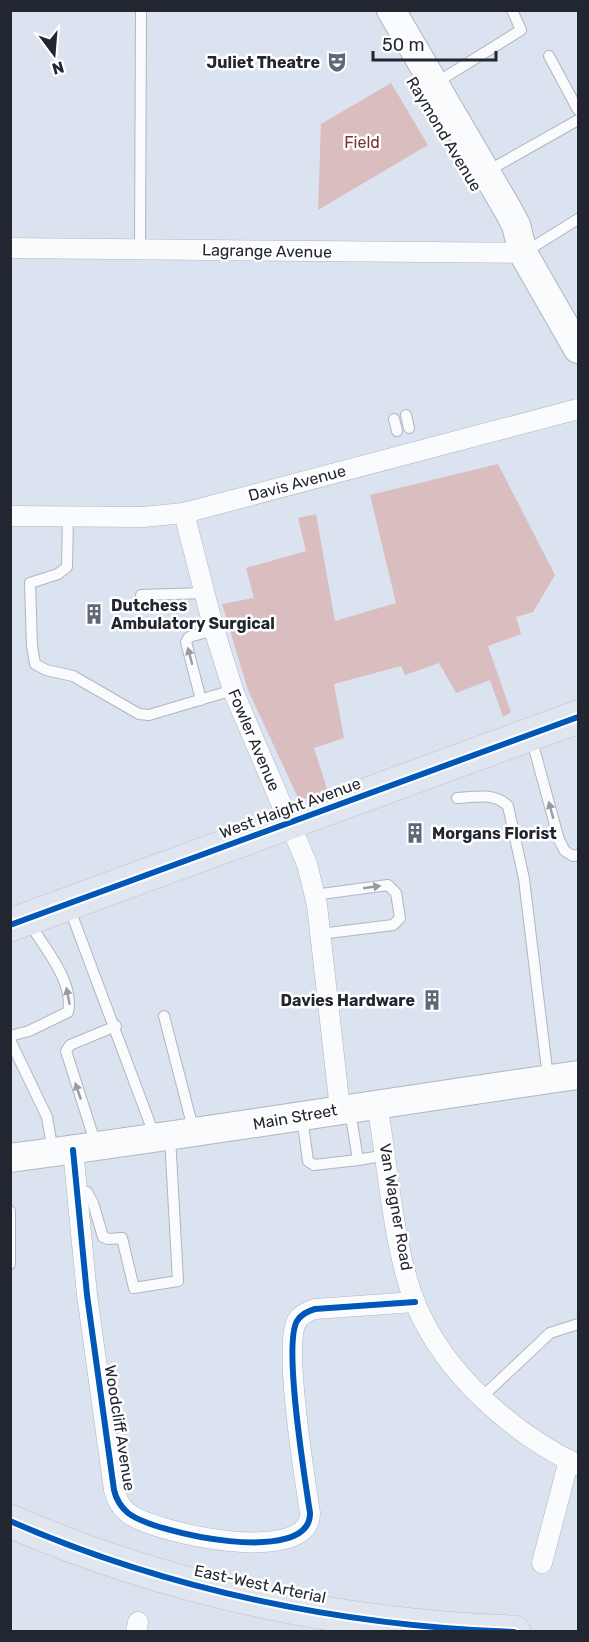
<svg xmlns="http://www.w3.org/2000/svg" width="589" height="1642" font-family="Rubik,sans-serif">
	<style>
		.green { fill: #dabdbe }
		.lines { fill: none; stroke-linecap: round; stroke-linejoin: round }
		.lane-casing { stroke: #b0b6c0; stroke-width: 12 }
		.street-casing { stroke: #b0b6c0; stroke-width: 21 }
		.secondary-casing { stroke: #b0b6c0; stroke-width: 30 }
		.highway-casing { stroke: #bec1c8; stroke-width: 34 }
		.lane { stroke: #fafbfd; stroke-width: 10 }
		.street { stroke: #fafbfd; stroke-width: 20 }
		.secondary { stroke: #fafbfd; stroke-width: 28 }
		.highway { stroke: #e0e6ef; stroke-width: 33 }
		.cycleway-casing { stroke: #fff; stroke-width: 10 }
		.cycleway { stroke: #0057b8; stroke-width: 6 }
		.oneway { fill: #989ba1 }
		.labels { text-anchor: middle; dominant-baseline: central; stroke-width: 5; stroke-linejoin: round; paint-order: stroke }
		.poi-label { font-size: 16px; font-weight: bold; fill: #212630; stroke: #fff; text-anchor: end }
		.street-label { font-size: 16px; fill: #212630; stroke: #fff }
		.park-label { font-size: 16px; fill: #7c322b; stroke: #fff }
	</style>
	<rect width="100%" height="100%" fill="#dbe3f0"/>
	<!-- green -->
	<g class="green">
		<polygon points="391,83 428,145 318,210 321,124"/>
		<polygon points="498,464 555,575 533,612 516,617 521,634 488,646 511,712 503,717 490,680 456,693 439,663 405,675 401,666 334,684 344,738 314,748 328,792 299,800 248,690 222,604 254,598 246,568 306,551 298,518 316,514 335,621 396,603 370,495"/>
	</g>
	<g class="lines">
		<!-- lane casing -->
		<g class="lane-casing">
			<g id="lane">
				<polyline points="549,56 578,110"/>
				<polyline points="434,84 521,30 512,10"/>
				<polyline points="486,172 578,120"/>
				<polyline points="140,250 141,10"/>
				<polyline points="525,252 578,219"/>
				<polyline points="406,415 409,428"/>
				<polyline points="394,419 397,431"/>
				<polyline points="68,516 67,567 58,574 30,583 32,646 35,664 46,670 73,676 139,714 149,715 233,690"/>
				<polyline points="141,595 204,593"/>
				<polyline points="201,700 186,642 189,637 214,630"/>
				<polyline points="531,737 559,840 565,851 573,856 578,855"/>
				<path d="M457 798C475 797 494 792 508 806L524 879 548 1078"/>
				<polyline points="314,895 388,885 396,893 400,918 393,925 320,934"/>
				<polyline points="69,907 155,1137"/>
				<polyline points="164,1016 194,1132"/>
				<path d="M10 1036 29 1031 68 1012C75 982 43 946 28 921"/>
				<polyline points="10,1040 47,1117 53,1152"/>
				<polyline points="350,1111 358,1160 386,1155"/>
				<polyline points="302,1117 308,1161 314,1165 358,1160"/>
				<polyline points="96,1145 66,1051 70,1045 116,1026"/>
				<polyline points="77,1189 87,1192 93,1203 103,1237 108,1239 122,1238 134,1288 178,1281 170,1137"/>
				<polyline points="10,1211 10,1264"/>
				<polyline points="482,1397 550,1333 578,1324"/>
			</g>
		</g>
		<!-- street casing -->
		<g class="street-casing">
			<g id="street">
				<polyline points="10,248 523,253"/>
				<polyline points="184,513 213,626 234,693 307,864 317,905 340,1109"/>
				<polyline points="10,516 143,517 184,513 578,409"/>
				<path d="M377 1104C388 1165 393 1249 416 1305 445 1374 512 1433 578 1465"/>
				<path d="M73 1150 87 1295 114 1490C116 1499 121 1507 128 1513 155 1534 311 1567 310 1513 305 1480 283 1345 297 1321 301 1314 308 1311 315 1309L415 1302"/>
				<polyline points="542,1563 569,1460"/>
				<polyline points="136,1632 138,1622"/>
			</g>
		</g>
		<!-- secondary casing -->
		<g class="secondary-casing">
			<g id="secondary">
				<polyline points="391,10 508,210 516,225 523,253 578,349"/>
				<path d="M10 1158C200 1133 389 1102 578 1075"/>
			</g>
		</g>
		<!-- highway casing -->
		<g class="highway-casing">
			<g id="highway">
				<polyline points="10,925 578,717"/>
				<path d="M10 1521C167 1590 343 1626 514 1632"/>
			</g>
		</g>
		<!-- lane -->
		<use href="#lane" class="lane"/>
		<!-- street -->
		<use href="#street" class="street"/>
		<!-- secondary -->
		<use href="#secondary" class="secondary"/>
		<!-- highway -->
		<use href="#highway" class="highway"/>
		<!-- cycleway casing -->
		<g class="cycleway-casing">
			<g id="cycleway">
				<polyline points="10,925 578,717"/>
				<path d="M73 1150 87 1295 114 1490C116 1499 121 1507 128 1513 155 1534 311 1567 310 1513 305 1480 283 1345 297 1321 301 1314 308 1311 315 1309L415 1302"/>
				<path d="M10 1521C167 1590 343 1626 514 1632"/>
			</g>
		</g>
		<!-- cycleway -->
		<use href="#cycleway" class="cycleway"/>
	</g>
	<!-- one-way arrows -->
	<defs><path id="oneway-solid" d="M-6-.8H1V-3.2L6.5 0L1 3.2V.8H-6Z" transform="scale(1.5)"/></defs>
	<g class="oneway">
		<use href="#oneway-solid" transform="translate(190 656) rotate(-105)"/>
		<use href="#oneway-solid" transform="translate(551 810) rotate(-105)"/>
		<use href="#oneway-solid" transform="translate(372 887) rotate(-8)"/>
		<use href="#oneway-solid" transform="translate(68 996) rotate(-101)"/>
		<use href="#oneway-solid" transform="translate(78 1091) rotate(-109)"/>
	</g>
	<!-- icons -->
	<defs>
		<g id="theatre-bare" transform="scale(1.62)"><path d="M-5-5.5Q0-4 5-5.5V0Q5 5 0 6Q-5 5-5 0ZM-3.3-2.5H-1v1.5H-3.3ZM1-2.5H3.3v1.5H1ZM-2.8 1Q0 5.5 2.8 1Z" fill="#626873" stroke="#fff" stroke-width="2.5" paint-order="stroke"/></g>
		<g id="building-bare" transform="scale(1.62)"><path d="M-4-6H4V6H1V3H-1V6H-4ZM-2.5-4.3h1.7v1.8h-1.7ZM.8-4.3h1.7v1.8H.8ZM-2.5-1h1.7V.8h-1.7ZM.8-1h1.7V.8H.8Z" fill="#626873" stroke="#fff" stroke-width="2.5" paint-order="stroke"/></g>
	</defs>
	<g fill-rule="evenodd">
		<use href="#theatre-bare" x="337" y="62"/>
		<use href="#building-bare" x="94" y="614"/>
		<use href="#building-bare" x="415" y="833"/>
		<use href="#building-bare" x="432" y="1000"/>
	</g>
	<g class="labels">
		<!-- poi labels -->
		<g class="poi-label">
			<text x="320" y="62">Juliet Theatre</text>
			<text x="111" y="605" text-anchor="start">Dutchess<tspan x="111" dy="18">Ambulatory Surgical</tspan></text>
			<text x="432" y="833" text-anchor="start">Morgans Florist</text>
			<text x="415" y="1000">Davies Hardware</text>
		</g>
		<!-- street labels -->
		<g class="street-label">
			<text transform="translate(444 134) rotate(59)">Raymond Avenue</text>
			<text transform="translate(267 251) rotate(1)">Lagrange Avenue</text>
			<text transform="translate(297 483) rotate(-15)">Davis Avenue</text>
			<text transform="translate(254 740) rotate(67)">Fowler Avenue</text>
			<text transform="translate(290 808) rotate(-20)">West Haight Avenue</text>
			<text transform="translate(295 1117) rotate(-10)">Main Street</text>
			<text transform="translate(396 1207) rotate(80)">Van Wagner Road</text>
			<text transform="translate(120 1428) rotate(81)">Woodcliff Avenue</text>
			<text transform="translate(260 1584) rotate(12)">East-West Arterial</text>
		</g>
		<!-- park labels -->
		<g class="park-label">
			<text x="362" y="142">Field</text>
		</g>
	</g>
	<!-- border -->
	<rect width="589" height="1642" fill="none" stroke="#212630" stroke-width="24"/>
	<!-- north arrow -->
	<g transform="translate(54 54) rotate(164)" stroke="#ffffff" stroke-width="4.5" paint-order="stroke">
	<path d="M0-4.5L10 22L0 15L-10 22Z" fill="#212630"/>
	<text y="-9" font-size="16" font-weight="bold" text-anchor="middle" fill="#212630">N</text>
	</g>
	<!-- scale -->
	<path d="M373 51v9h123v-9" fill="none" stroke="#212630" stroke-width="3"/>
	<text x="382" y="51" font-size="18" fill="#212630" stroke="#ffffff" stroke-width="4.5" paint-order="stroke">50 m</text>
</svg>
